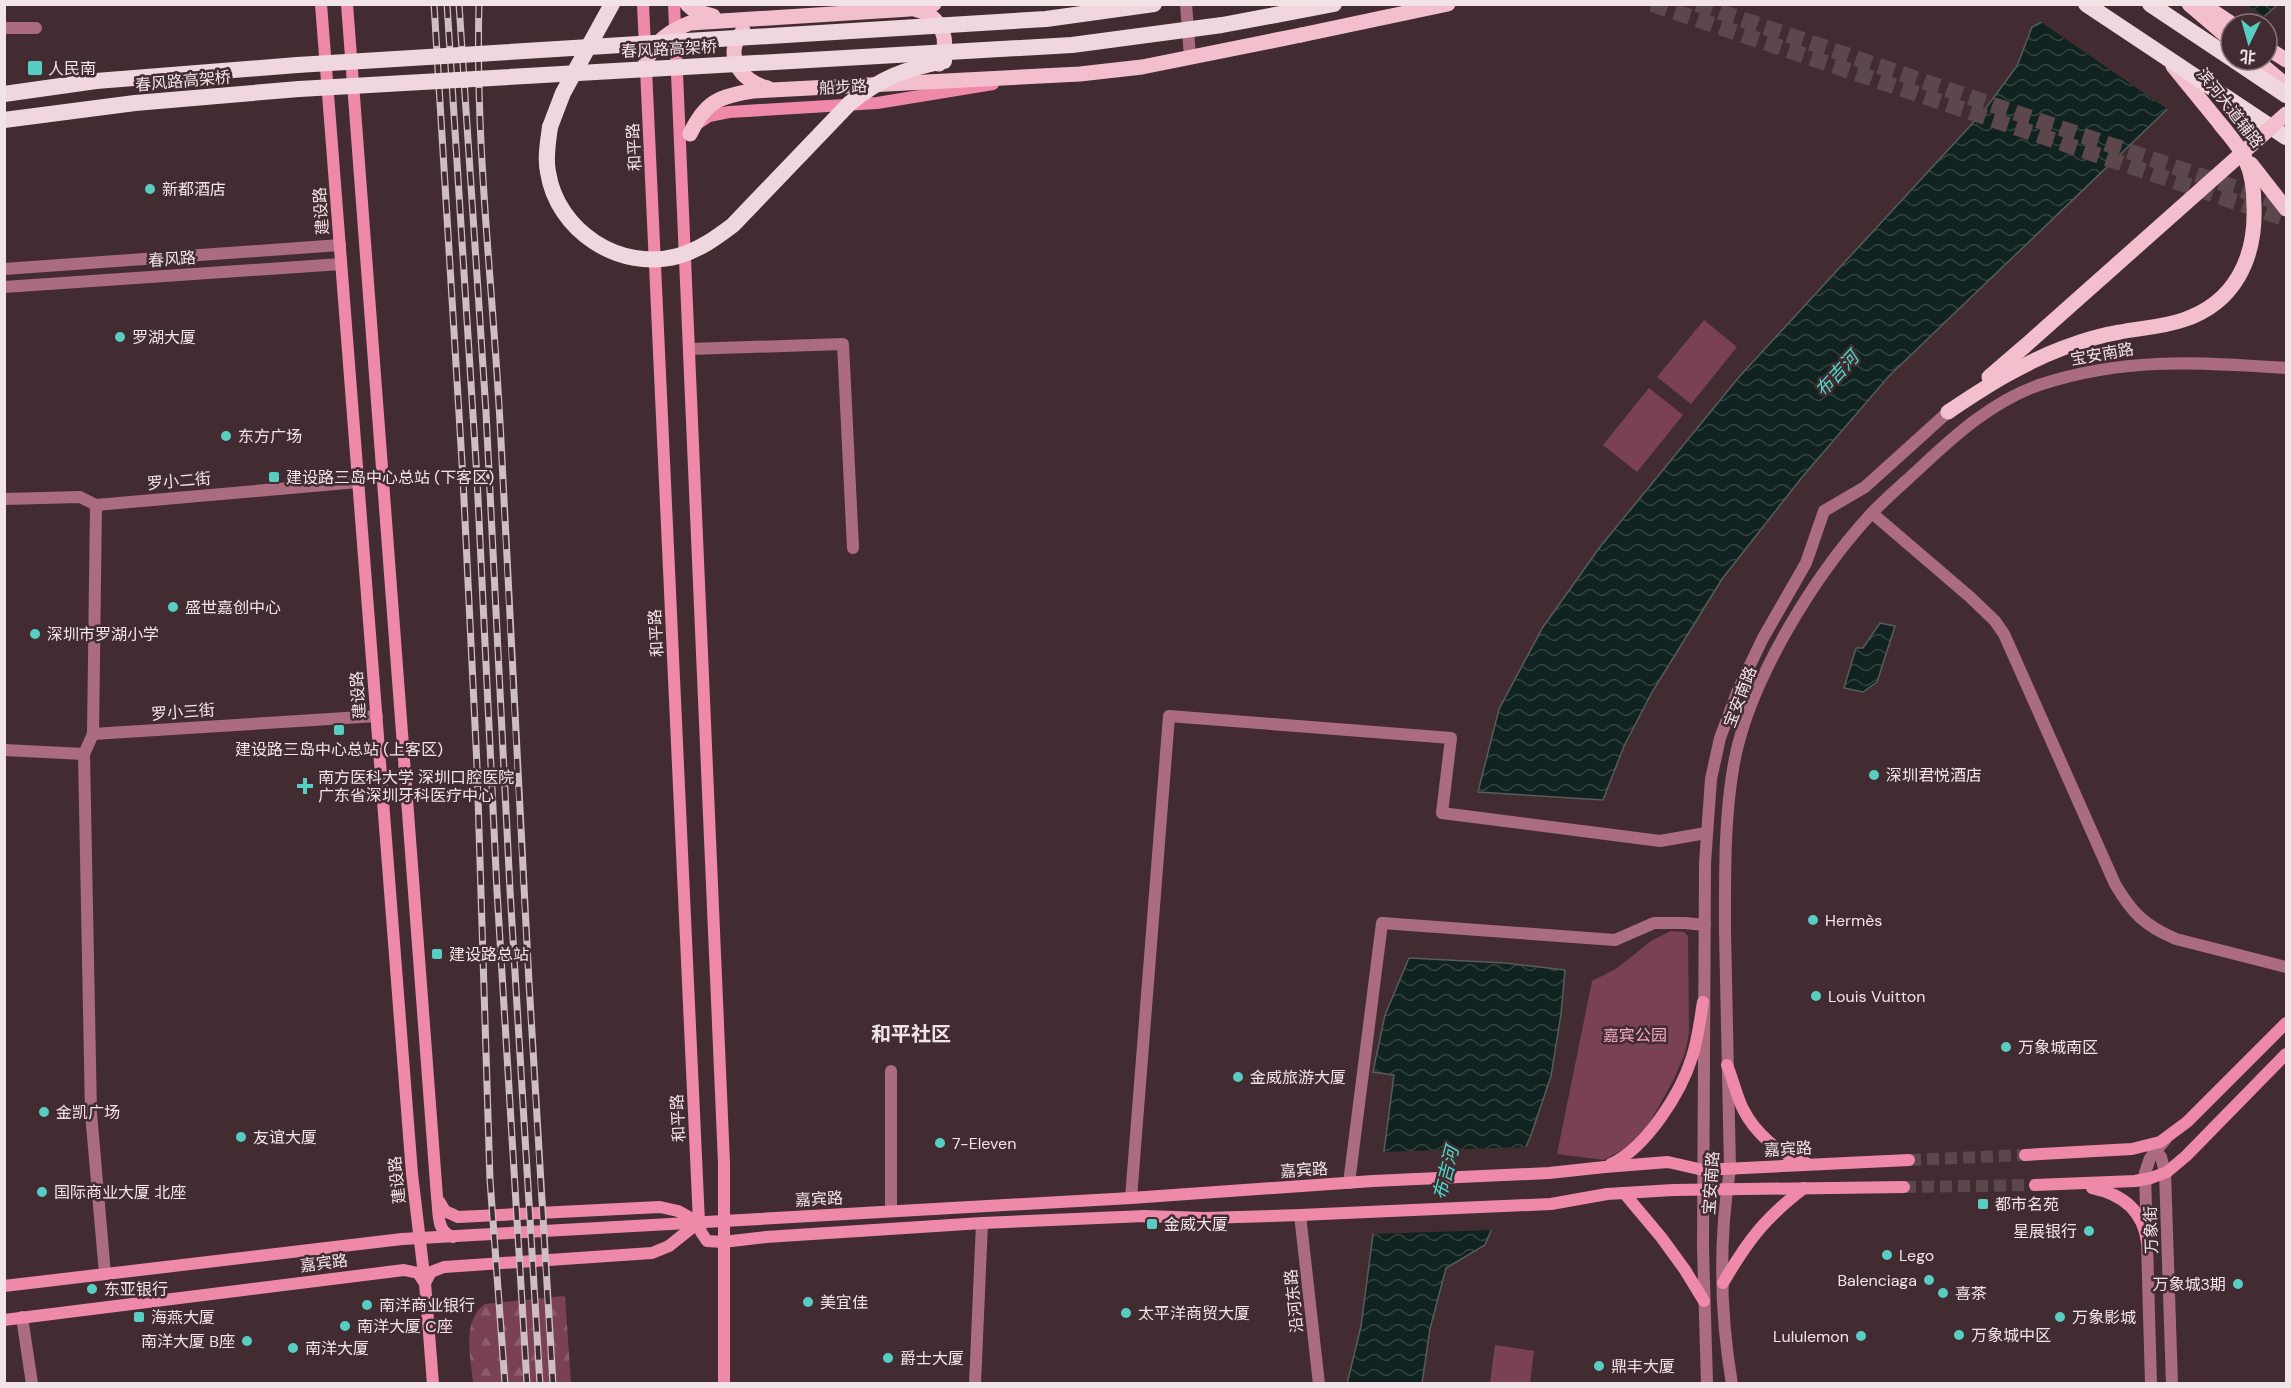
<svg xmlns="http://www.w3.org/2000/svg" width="2291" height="1388" font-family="'DM Sans','Noto Sans SC',sans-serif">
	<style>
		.forest { fill: url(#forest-firs) }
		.park { fill: #7a4153 }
		.water { fill: url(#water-waves); stroke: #545d5c; stroke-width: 1.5 }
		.pier { fill: #422c32 }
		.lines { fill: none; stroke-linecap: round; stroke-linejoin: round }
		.secondary-tunnel { stroke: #5c474d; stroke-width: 12; stroke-dasharray: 12 6; stroke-linecap: butt }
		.trunk-tunnel { stroke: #5c474d; stroke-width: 16; stroke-dasharray: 16 8; stroke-linecap: butt }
		.minor { stroke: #aa6c7e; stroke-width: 12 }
		.tertiary { stroke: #aa6c7e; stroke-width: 12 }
		.secondary { stroke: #ee8aa8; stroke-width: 12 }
		.primary { stroke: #f3bfcd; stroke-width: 15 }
		.trunk { stroke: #f0d6de; stroke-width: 16 }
		.rail-casing { stroke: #cebec2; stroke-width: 7 }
		.rail { stroke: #422c32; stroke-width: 4.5; stroke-dasharray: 14; stroke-linecap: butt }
		.primary-bridge { stroke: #f3bfcd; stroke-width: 15 }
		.trunk-bridge { stroke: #f0d6de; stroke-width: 16 }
		.poi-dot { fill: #57cec1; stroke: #422c32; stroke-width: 2 }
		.labels { text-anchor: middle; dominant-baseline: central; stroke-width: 5; stroke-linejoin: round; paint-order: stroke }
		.street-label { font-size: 16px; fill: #f2e3e7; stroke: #422c32 }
		.poi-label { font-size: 16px; fill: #f2e3e7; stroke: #422c32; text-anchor: start }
		.park-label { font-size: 16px; fill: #f6aac0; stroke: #422c32 }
		.water-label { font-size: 18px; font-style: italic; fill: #48dbcc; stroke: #422c32 }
		.quarter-label { font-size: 20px; font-weight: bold; fill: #f2e3e7; stroke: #422c32 }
	</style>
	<defs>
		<pattern id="forest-firs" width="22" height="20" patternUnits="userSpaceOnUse" patternTransform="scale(1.5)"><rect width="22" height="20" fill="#7a4153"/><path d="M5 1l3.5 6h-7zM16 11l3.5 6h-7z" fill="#8d5c6c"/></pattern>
		<pattern id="water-waves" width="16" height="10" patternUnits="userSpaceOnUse" patternTransform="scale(1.5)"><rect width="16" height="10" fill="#102320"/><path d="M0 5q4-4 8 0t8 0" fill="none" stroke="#334340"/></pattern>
	</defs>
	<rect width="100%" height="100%" fill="#422c32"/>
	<!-- forest -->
	<path class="forest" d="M565 1296 571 1383H473C471 1358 461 1321 485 1304Z"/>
	<!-- park -->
	<g class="park">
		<polygon points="1704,320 1737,347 1691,404 1657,377"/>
		<polygon points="1649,388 1683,415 1637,472 1603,445"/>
		<polygon points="1671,931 1684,932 1688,936 1689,1033 1685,1053 1674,1079 1645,1131 1629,1146 1604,1160 1557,1154 1592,981 1616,969 1651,941"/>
		<polygon points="1495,1345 1534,1351 1530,1383 1490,1383"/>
	</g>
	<!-- water -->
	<g class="water">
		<polygon points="2075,5 2277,5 2256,24 2231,24 2231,48 1889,376 1803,476 1722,579 1652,692 1624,746 1603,800 1478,792 1499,709 1543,627 1600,547 1739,377 1983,112 2017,66 2032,27"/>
		<polygon points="1880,623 1895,626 1877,682 1863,692 1844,688 1856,648 1863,648"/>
		<polygon points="1409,958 1505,963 1565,970 1561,1014 1551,1076 1531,1135 1485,1245 1446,1268 1430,1329 1422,1383 1347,1384 1361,1326 1394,1075 1373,1072 1385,1015"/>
	</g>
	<!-- pier -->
	<g class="pier">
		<polygon points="2069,4 2248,5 2267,18 2261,24 2231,24 2231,53 2170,111 2038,20"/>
		<polygon points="1529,1147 1495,1230 1373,1234 1373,1214 1381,1152"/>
	</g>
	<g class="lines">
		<!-- secondary-tunnel -->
		<g class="secondary-tunnel">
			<polyline points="1909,1160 2025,1155"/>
			<polyline points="1904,1187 2035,1185"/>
		</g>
		<!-- trunk-tunnel -->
		<g class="trunk-tunnel">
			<polyline points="1652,4 2286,219"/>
			<polyline points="1697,4 2286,205"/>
		</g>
		<!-- minor -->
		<g class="minor">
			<polyline points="1186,4 1190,57"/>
			<polyline points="4,28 36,28"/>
			<polyline points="689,349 843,344 853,548"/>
			<polyline points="4,499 80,497 96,505 358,482"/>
			<polyline points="96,505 93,734 84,754 91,1113 105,1274"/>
			<path d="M1872 513 1970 597 1995 621 2004 634 2115 884C2132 913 2145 926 2176 939L2286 967"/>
			<polyline points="93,734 377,716"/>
			<polyline points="4,750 84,754"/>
			<polyline points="891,1071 891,1211"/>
			<polyline points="1349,1183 1382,923 1615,940 1654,923 1685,923 1705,925"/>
			<polyline points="1131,1198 1169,716 1451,738 1442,813 1660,841 1706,833"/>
			<polyline points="22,1317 32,1384"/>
			<polyline points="975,1384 982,1223"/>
		</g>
		<!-- tertiary -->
		<g class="tertiary">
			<polyline points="4,269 340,245"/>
			<polyline points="4,287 341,264"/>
			<polyline points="2151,1147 2161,1157 2165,1172 2172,1384"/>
			<polyline points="1300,1215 1319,1384"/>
			<polyline points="1707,1384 1703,1248 1705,863 1711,779 1720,738 1738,690 1763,638 1806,563 1824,511 1865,487 1948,412"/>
			<path d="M1732 1384C1720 1314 1719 1239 1730 1169 1729 1090 1726 1010 1725 931 1725 874 1724 819 1734 763 1749 681 1814 576 1870 515 1886 498 1904 483 1921 467 1955 435 1993 401 2039 385 2123 357 2200 362 2286 368"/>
			<polyline points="2151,1384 2145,1173 2150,1158 2166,1139"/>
		</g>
		<!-- secondary -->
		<g class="secondary">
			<polyline points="321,4 412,1174 425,1283 433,1384"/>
			<path d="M347 4 437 1197C439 1211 436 1233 453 1237"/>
			<polyline points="643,4 699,1222 701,1232 707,1241 723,1242 766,1237 982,1223 1145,1216 1205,1218 1300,1215 1551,1204 1607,1194 1673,1190 1904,1187"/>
			<polyline points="674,4 724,1163 724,1384"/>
			<polyline points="697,124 709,116 729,112 877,103 993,84"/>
			<path d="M1727 1065C1733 1079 1736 1095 1743 1109 1755 1133 1780 1155 1806 1163"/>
			<polyline points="2025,1155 2132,1149 2160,1142 2187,1122 2286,1023"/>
			<path d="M1611 1164C1646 1148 1681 1093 1692 1057 1698 1039 1700 1020 1703 1002"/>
			<polyline points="2035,1185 2135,1181 2151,1178 2167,1172 2186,1156 2286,1054"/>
			<path d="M2092 1188C2122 1194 2143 1210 2147 1242"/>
			<polyline points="1624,1193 1661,1237 1685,1270 1704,1301"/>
			<polyline points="439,1201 445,1211 458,1217 660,1207 678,1211 698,1222"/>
			<polyline points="425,1283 431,1272 444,1267 652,1253 669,1246 699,1222"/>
			<path d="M1723 1283C1748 1240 1765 1218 1804 1188"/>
			<polyline points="4,1286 402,1239 1131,1198 1373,1181 1549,1173 1605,1167 1668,1162 1703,1170 1909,1160"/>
			<polyline points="4,1320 404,1270 418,1273 424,1282"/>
		</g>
		<!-- primary -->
		<g class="primary">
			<polyline points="687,4 695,11 713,16"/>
			<polyline points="2189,4 2231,40"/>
			<polyline points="2202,4 2232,24"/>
			<path d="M914 9C941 15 952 39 939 64"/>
			<path d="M743 31C722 55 741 82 768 88"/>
			<polyline points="2267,48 2286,60"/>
			<polyline points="2256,60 2286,85"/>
			<path d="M646 61C656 41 669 31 690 23L910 9 934 4"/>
			<polyline points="2173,66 2226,131"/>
			<path d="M690 134C705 102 719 96 753 91L1080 74 1142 67 1301 35"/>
			<polyline points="2251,164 2286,209"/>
			<polyline points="1989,377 2025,346"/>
			<path d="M1948 412C1985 387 2021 364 2063 348 2082 341 2101 335 2120 332 2141 328 2163 327 2183 320 2235 303 2256 258 2254 206 2254 191 2252 174 2246 161 2241 148 2229 135 2220 124"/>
		</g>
		<!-- trunk -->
		<g class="trunk">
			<polyline points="2086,4 2286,137"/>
			<polyline points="2150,4 2231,58"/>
			<polyline points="2234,60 2286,95"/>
			<polyline points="4,94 96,81 297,65"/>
			<polyline points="4,120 135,103 299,89"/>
			<polyline points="550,127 563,93 612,4"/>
		</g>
		<!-- rail casing -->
		<g class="rail-casing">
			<g id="rail">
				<polyline points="434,4 463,479 477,766 490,1180 505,1384"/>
				<polyline points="447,4 477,478 497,891 527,1384"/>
				<polyline points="459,4 486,412 510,890 540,1384"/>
				<path d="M479 4C475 151 494 295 501 441 516 755 533 1070 553 1384"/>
			</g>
		</g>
		<!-- rail -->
		<use href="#rail" class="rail"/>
		<!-- primary-bridge -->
		<g class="primary-bridge">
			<polyline points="1301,35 1448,4"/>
			<polyline points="2025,346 2286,114"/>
		</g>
		<!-- trunk-bridge -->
		<g class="trunk-bridge">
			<polyline points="297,65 1046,19 1154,4"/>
			<polyline points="299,89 1072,45 1222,25 1334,4"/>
			<path d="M550 127C548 142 545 158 548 172 557 231 620 272 678 256 699 250 716 238 733 225L849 104C880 78 905 69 944 61"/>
		</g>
	</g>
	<!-- markers -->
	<g class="poi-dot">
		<rect x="27" y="60" width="16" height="16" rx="3"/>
		<circle cx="150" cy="189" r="6"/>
		<circle cx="120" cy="337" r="6"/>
		<circle cx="226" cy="436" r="6"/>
		<rect x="268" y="471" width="12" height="12" rx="3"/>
		<circle cx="173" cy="607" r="6"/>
		<circle cx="35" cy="634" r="6"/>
		<rect x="333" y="724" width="12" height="12" rx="3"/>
		<circle cx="1874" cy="775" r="6"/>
		<path d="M302 777h6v6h6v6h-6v6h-6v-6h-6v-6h6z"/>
		<circle cx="1813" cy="920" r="6"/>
		<rect x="431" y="948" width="12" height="12" rx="3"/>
		<circle cx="1816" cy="996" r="6"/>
		<circle cx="2006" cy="1047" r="6"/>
		<circle cx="1238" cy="1077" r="6"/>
		<circle cx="44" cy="1112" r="6"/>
		<circle cx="241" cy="1137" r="6"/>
		<circle cx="940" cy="1143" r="6"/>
		<circle cx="42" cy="1192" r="6"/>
		<rect x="1977" y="1198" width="12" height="12" rx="3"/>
		<rect x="1146" y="1218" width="12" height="12" rx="3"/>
		<circle cx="2089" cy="1231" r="6"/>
		<circle cx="1887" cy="1255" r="6"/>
		<circle cx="1929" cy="1280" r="6"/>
		<circle cx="2238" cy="1284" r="6"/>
		<circle cx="92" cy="1289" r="6"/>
		<circle cx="1943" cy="1293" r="6"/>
		<circle cx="808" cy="1302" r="6"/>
		<circle cx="367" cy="1305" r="6"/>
		<circle cx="1126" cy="1313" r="6"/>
		<rect x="133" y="1311" width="12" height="12" rx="3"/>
		<circle cx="2060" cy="1317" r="6"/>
		<circle cx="345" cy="1326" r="6"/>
		<circle cx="1959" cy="1335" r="6"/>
		<circle cx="1861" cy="1336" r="6"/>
		<circle cx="247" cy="1341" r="6"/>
		<circle cx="293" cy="1348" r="6"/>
		<circle cx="888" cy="1358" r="6"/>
		<circle cx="1599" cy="1366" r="6"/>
	</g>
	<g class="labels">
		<!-- street labels -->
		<g class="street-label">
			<text transform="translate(669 49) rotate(-3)">春风路高架桥</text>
			<text transform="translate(183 81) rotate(-5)">春风路高架桥</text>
			<text transform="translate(843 87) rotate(-3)">船步路</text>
			<text transform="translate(2230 108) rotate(52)">滨河大道辅路</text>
			<text transform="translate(634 147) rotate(-93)">和平路</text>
			<text transform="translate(321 211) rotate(-94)">建设路</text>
			<text transform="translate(172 259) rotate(-4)">春风路</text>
			<text transform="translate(2102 354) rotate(-10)">宝安南路</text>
			<text transform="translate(179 481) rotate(-5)">罗小二街</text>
			<text transform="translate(656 633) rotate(-93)">和平路</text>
			<text transform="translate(358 695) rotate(-94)">建设路</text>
			<text transform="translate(1740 697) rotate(-69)">宝安南路</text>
			<text transform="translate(183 712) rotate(-4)">罗小三街</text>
			<text transform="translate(678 1118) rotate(-93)">和平路</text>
			<text transform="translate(1788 1149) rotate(-3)">嘉宾路</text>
			<text transform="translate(1304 1170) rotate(-4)">嘉宾路</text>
			<text transform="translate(397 1180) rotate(-96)">建设路</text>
			<text transform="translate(1711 1183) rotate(-86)">宝安南路</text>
			<text transform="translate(819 1199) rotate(-3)">嘉宾路</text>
			<text transform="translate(2151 1230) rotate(-92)">万象街</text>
			<text transform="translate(324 1263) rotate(-7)">嘉宾路</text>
			<text transform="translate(1294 1301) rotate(-96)">沿河东路</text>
		</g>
		<!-- poi labels -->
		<g class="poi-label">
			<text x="48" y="68">人民南</text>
			<text x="162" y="189">新都酒店</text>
			<text x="132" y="337">罗湖大厦</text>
			<text x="238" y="436">东方广场</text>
			<text x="286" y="477">建设路三岛中心总站 (下客区)</text>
			<text x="185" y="607">盛世嘉创中心</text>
			<text x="47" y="634">深圳市罗湖小学</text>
			<text x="339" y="749" text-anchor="middle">建设路三岛中心总站 (上客区)</text>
			<text x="1886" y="775">深圳君悦酒店</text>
			<text x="318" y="777">南方医科大学 深圳口腔医院<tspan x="318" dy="18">广东省深圳牙科医疗中心</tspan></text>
			<text x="1825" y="920">Hermès</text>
			<text x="449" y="954">建设路总站</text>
			<text x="1828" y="996">Louis Vuitton</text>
			<text x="2018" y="1047">万象城南区</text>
			<text x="1250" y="1077">金威旅游大厦</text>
			<text x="56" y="1112">金凯广场</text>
			<text x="253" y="1137">友谊大厦</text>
			<text x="952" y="1143">7-Eleven</text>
			<text x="54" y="1192">国际商业大厦 北座</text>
			<text x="1995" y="1204">都市名苑</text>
			<text x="1164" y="1224">金威大厦</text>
			<text x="2077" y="1231" text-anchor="end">星展银行</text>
			<text x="1899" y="1255">Lego</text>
			<text x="1917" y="1280" text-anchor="end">Balenciaga</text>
			<text x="2226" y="1284" text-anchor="end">万象城3期</text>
			<text x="104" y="1289">东亚银行</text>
			<text x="1955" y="1293">喜茶</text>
			<text x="820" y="1302">美宜佳</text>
			<text x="379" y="1305">南洋商业银行</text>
			<text x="1138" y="1313">太平洋商贸大厦</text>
			<text x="151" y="1317">海燕大厦</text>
			<text x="2072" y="1317">万象影城</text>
			<text x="357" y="1326">南洋大厦 C座</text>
			<text x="1971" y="1335">万象城中区</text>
			<text x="1849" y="1336" text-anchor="end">Lululemon</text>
			<text x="235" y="1341" text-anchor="end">南洋大厦 B座</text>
			<text x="305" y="1348">南洋大厦</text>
			<text x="900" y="1358">爵士大厦</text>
			<text x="1611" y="1366">鼎丰大厦</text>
		</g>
		<!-- park labels -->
		<g class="park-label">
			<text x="1635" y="1035">嘉宾公园</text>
		</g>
		<!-- water labels -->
		<g class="water-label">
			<text transform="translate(1837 374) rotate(-47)">布吉河</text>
			<text transform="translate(1446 1173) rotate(-75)">布吉河</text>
		</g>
		<!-- quarter labels -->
		<g class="quarter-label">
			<text x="911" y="1034">和平社区</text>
		</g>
	</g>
	<!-- border -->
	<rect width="2291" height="1388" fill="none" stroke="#f2e3e7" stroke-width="12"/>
	<!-- north arrow -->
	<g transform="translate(2249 42) rotate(185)"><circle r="28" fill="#422c32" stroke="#88757a" stroke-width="1.5"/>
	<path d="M0-4.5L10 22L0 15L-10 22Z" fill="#57cec1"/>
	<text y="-9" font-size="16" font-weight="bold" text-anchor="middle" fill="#f2e3e7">北</text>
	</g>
</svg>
